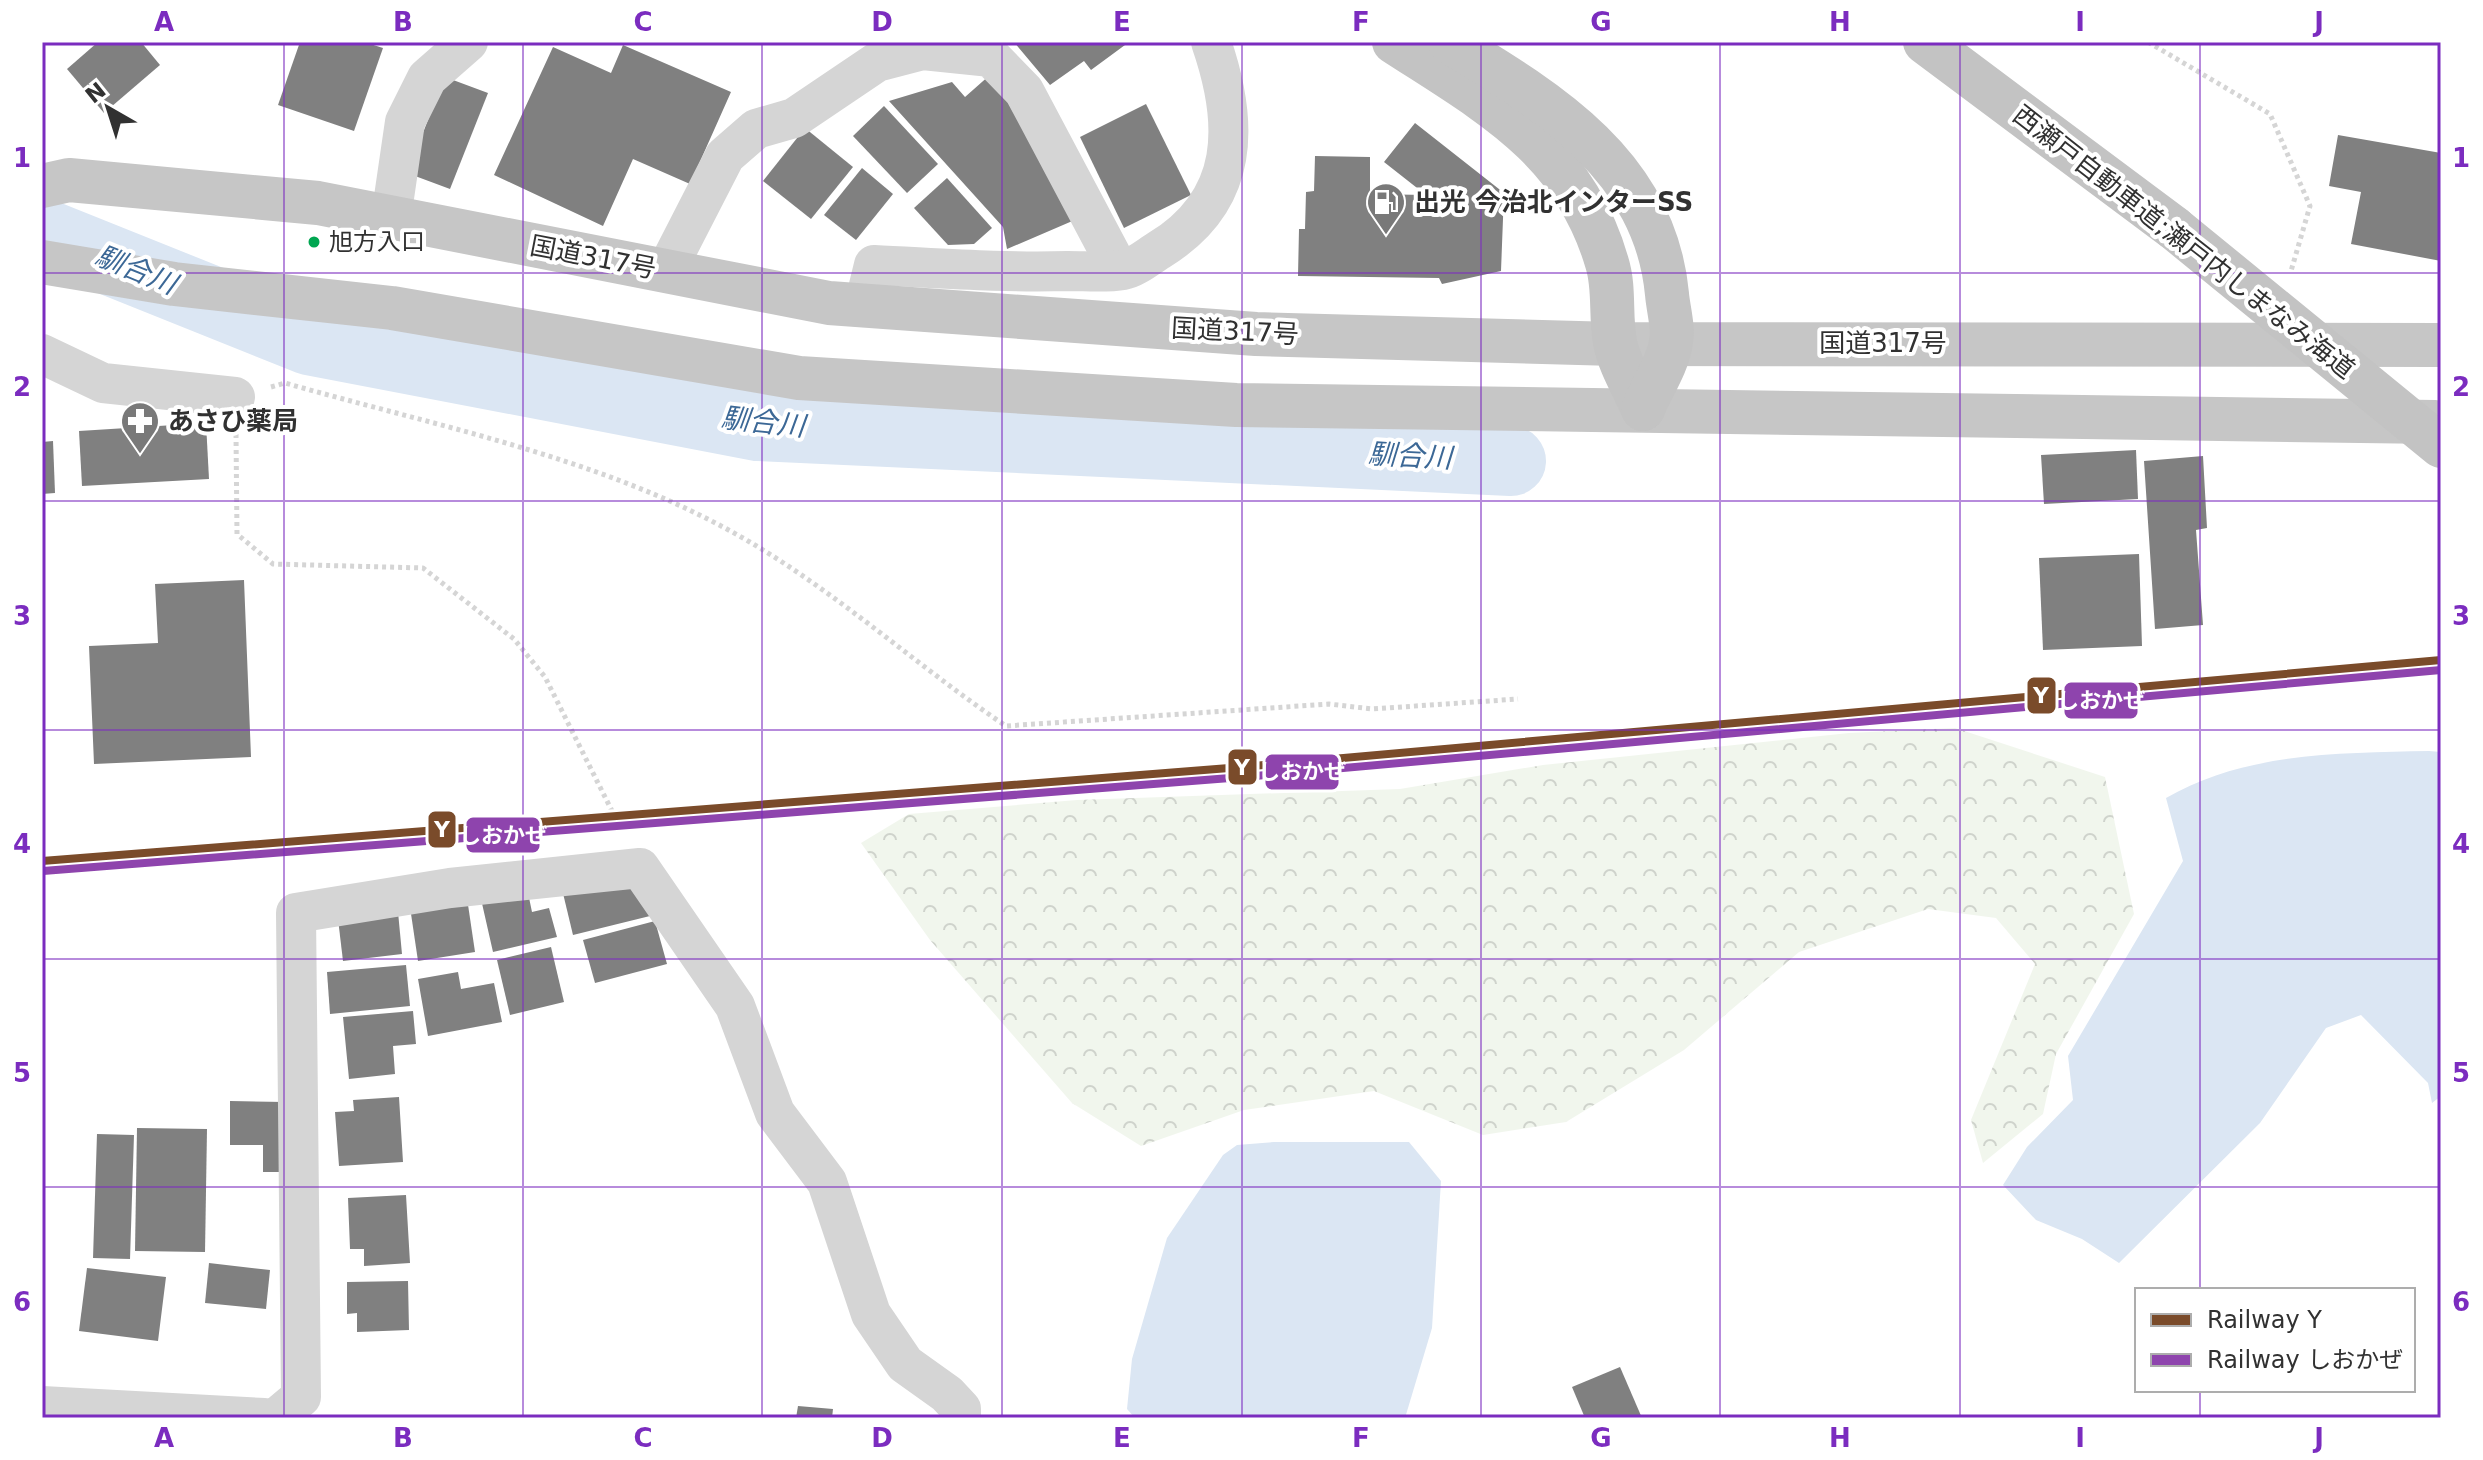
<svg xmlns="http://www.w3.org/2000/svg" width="2483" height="1460" font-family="'DejaVu Sans','Noto Sans JP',sans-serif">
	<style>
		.forest { fill: url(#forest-crowns) }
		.water { fill: #dbe6f3 }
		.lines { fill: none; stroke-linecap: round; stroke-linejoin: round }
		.river { stroke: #dbe6f3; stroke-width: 70 }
		.building { fill: #808080 }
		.path { stroke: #d5d5d5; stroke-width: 5; stroke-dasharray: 4 4; stroke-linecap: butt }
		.minor { stroke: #d5d5d5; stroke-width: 40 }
		.trunk { stroke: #c6c6c6; stroke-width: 44 }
		.motorway { stroke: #c3c3c3; stroke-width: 44 }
		.motorway-bridge { stroke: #c3c3c3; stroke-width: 44 }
		.rail-1-casing { stroke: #fff; stroke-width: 14 }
		.rail-2-casing { stroke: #fff; stroke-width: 14 }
		.rail-1 { stroke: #7a4b2a; stroke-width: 8 }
		.rail-2 { stroke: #8e44ad; stroke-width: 8 }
		.grid { fill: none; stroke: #7b2cbf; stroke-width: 2; stroke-opacity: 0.55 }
		.bus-dot { fill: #00a651; stroke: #fff; stroke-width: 3 }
		.labels { text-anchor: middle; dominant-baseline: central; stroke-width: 8; stroke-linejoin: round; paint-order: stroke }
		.bus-label { font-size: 24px; fill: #313131; stroke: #fff; text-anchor: start }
		.poi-label { font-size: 26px; font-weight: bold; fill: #313131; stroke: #fff; text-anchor: start }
		.street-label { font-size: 26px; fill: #313131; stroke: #fff }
		.water-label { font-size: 28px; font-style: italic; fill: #3c6896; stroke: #fff }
		.line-badge { stroke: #fff; stroke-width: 3 }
		.badge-label { font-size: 22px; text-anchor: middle; font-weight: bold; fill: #fff }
		.neatline { fill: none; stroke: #7b2cbf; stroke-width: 3 }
		.grid-label { font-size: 26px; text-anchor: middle; font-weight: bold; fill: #7b2cbf }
	</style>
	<defs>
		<pattern id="forest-crowns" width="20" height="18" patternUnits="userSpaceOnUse" patternTransform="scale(2)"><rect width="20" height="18" fill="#f1f6ed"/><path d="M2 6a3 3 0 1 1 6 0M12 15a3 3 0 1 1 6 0" fill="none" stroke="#cfd3cc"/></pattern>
	</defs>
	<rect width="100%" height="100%" fill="#fff"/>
	<!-- forest -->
	<polygon class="forest" points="1955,728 2105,777 2134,914 2056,1054 2043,1114 1983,1163 1971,1120 2035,964 1996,918 1928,909 1799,952 1684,1050 1566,1122 1483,1135 1374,1091 1244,1110 1141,1146 1072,1103 930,940 861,843 909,814 1077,800 1400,789 1543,765 1849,733"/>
	<!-- water -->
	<g class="water">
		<path d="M2429 751 2441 752V1096L2432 1103 2428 1083 2361 1015 2326 1028 2260 1123 2119 1263 2082 1239 2036 1220 2003 1185 2027 1147 2073 1100 2068 1056 2183 861 2166 798C2246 752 2340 753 2429 751Z"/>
		<polygon points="1274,1142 1409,1142 1441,1181 1432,1328 1405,1418 1135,1418 1127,1409 1132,1359 1167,1238 1223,1155 1237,1145"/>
	</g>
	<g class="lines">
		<!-- river -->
		<polyline class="river" points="42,233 309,340 758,426 1511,461"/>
	</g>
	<!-- building -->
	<g class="building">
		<polygon points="98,42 141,42 160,65 104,113 67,69"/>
		<polygon points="300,42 364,42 383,48 354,131 278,105"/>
		<polygon points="1014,42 1124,42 1125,45 1091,70 1084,61 1050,85"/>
		<polygon points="623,45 731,92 690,184 633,159 603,226 494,175 553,47 611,73"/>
		<polygon points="991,74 1077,219 1007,249 1003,227 889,101 952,82 965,97"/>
		<polygon points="445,77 488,93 450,189 407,173"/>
		<polygon points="1146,104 1191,195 1124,228 1080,137"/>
		<polygon points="884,106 938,164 907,193 853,136"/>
		<polygon points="1415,123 1504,193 1501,271 1442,284 1439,278 1298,276 1299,229 1305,229 1306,192 1314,191 1315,156 1370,157 1370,194 1426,195 1384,162"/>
		<polygon points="805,128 853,167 811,219 763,181"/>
		<polygon points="2338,135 2441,153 2441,261 2351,244 2361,192 2329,186"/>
		<polygon points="862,168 893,194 856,240 824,215"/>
		<polygon points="947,178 992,228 974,244 948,245 914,208"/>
		<polygon points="206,423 209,479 82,486 79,431"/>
		<polygon points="53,441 55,493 42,494 42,442"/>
		<polygon points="2136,450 2138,499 2044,504 2041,455"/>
		<polygon points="2203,456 2207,528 2196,530 2203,625 2155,629 2144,461"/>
		<polygon points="2139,554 2142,646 2043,650 2039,558"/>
		<polygon points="244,580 251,757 94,764 89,646 158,643 155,584"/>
		<polygon points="638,875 650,916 573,935 561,885"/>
		<polygon points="527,888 532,912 549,908 557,937 493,952 481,899"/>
		<polygon points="467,898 475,952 418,961 410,907"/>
		<polygon points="398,912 402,954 343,961 338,919"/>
		<polygon points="655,921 667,964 595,983 583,940"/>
		<polygon points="551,947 564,1002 510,1015 497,960"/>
		<polygon points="406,965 410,1006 330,1014 327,972"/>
		<polygon points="458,972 461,989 494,983 502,1022 428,1036 418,979"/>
		<polygon points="413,1011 416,1044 393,1046 395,1074 349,1079 343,1017"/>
		<polygon points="399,1097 403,1162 339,1166 335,1112 354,1111 353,1100"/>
		<polygon points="230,1101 284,1102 283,1172 263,1172 263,1145 230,1145"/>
		<polygon points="137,1128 207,1129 205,1252 135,1251"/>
		<polygon points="97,1134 134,1135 130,1259 93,1258"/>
		<polygon points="406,1195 410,1263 364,1266 364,1249 350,1249 348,1198"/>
		<polygon points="209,1263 270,1270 266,1309 205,1303"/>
		<polygon points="87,1268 166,1277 158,1341 79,1331"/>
		<polygon points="408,1281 409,1330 357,1332 357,1313 347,1314 347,1282"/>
		<polygon points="1620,1367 1642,1418 1585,1418 1572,1387"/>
		<polygon points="798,1406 833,1409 832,1418 796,1418"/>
	</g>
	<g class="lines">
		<!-- path -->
		<g class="path">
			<polyline points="2148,42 2270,114 2310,206 2291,271"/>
			<path d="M271 387 285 383C429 424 591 456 723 527 825 581 911 662 1006 726L1329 704 1372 709 1518 699"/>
			<polyline points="236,434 237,534 273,564 423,568 514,639 545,677 622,831"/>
		</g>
		<!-- minor -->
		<g class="minor">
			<polyline points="391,218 405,122 427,78 468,42"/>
			<polyline points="666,271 725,156 756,129 794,118 877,62 923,50 991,57 1024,91 1119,270"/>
			<path d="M864 306 874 265C939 268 1003 273 1068 271 1086 271 1106 273 1123 270 1135 268 1149 256 1159 250 1241 200 1239 123 1211 42"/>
			<polyline points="42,354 103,383 235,397"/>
			<polyline points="42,1406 264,1418"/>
			<polyline points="276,1418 301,1397 296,913 450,888 640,868 735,1006 775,1113 827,1182 871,1314 905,1364 947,1394 961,1409 961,1418"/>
		</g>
		<!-- trunk -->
		<g class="trunk">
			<polyline points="42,186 69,180 318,203 829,303 1256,334 1615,344 2441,345"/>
			<polyline points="42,262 174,284 392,308 799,378 1236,405 2435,422"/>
		</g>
		<!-- motorway -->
		<g class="motorway">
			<path d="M1394 42C1488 103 1574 148 1607 263 1615 288 1610 316 1615 342 1619 364 1634 388 1643 409"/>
			<path d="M1450 42C1549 102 1655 166 1667 294 1668 308 1674 328 1671 342 1668 364 1651 389 1643 409"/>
			<polyline points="1925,42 2174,228"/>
		</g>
		<!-- motorway-bridge -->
		<polyline class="motorway-bridge" points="2174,228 2441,446"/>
		<!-- rail-1 casing -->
		<g class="rail-1-casing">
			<polyline id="rail-1" points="42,861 1242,767 2441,660"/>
		</g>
		<!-- rail-2 casing -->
		<g class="rail-2-casing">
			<polyline id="rail-2" points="43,871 1243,777 2441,670"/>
		</g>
		<!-- rail-1 -->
		<use href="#rail-1" class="rail-1"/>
		<!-- rail-2 -->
		<use href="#rail-2" class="rail-2"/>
	</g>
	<!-- grid -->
	<path class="grid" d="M284 42V1418M523 42V1418M762 42V1418M1002 42V1418M1242 42V1418M1481 42V1418M1720 42V1418M1960 42V1418M2200 42V1290M42 273H2441M42 501H2441M42 730H2441M42 959H2441M42 1187H2441M2200 1390V1418"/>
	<!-- icons -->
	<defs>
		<g id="fuel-pin" transform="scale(2)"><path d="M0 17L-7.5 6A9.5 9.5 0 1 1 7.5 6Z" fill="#797979" stroke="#fff"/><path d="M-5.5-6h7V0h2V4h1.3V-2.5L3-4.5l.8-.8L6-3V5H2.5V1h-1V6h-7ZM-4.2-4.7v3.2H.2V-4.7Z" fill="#fff"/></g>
		<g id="pharmacy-pin" transform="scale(2)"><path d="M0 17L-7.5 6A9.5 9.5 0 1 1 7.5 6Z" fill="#797979" stroke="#fff"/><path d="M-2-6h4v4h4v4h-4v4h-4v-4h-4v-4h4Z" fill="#fff"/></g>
	</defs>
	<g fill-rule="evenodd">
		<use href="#fuel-pin" x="1386" y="202"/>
		<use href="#pharmacy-pin" x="140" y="421"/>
	</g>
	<!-- markers -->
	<circle class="bus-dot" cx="314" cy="242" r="7"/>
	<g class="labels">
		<!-- bus labels -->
		<g class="bus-label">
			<text x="329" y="242">旭方入口</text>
		</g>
		<!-- poi labels -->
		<g class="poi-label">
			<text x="1414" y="202">出光 今治北インターSS</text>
			<text x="168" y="421">あさひ薬局</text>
		</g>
		<!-- street labels -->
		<g class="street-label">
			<text transform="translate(2184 242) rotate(38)">西瀬戸自動車道;瀬戸内しまなみ海道</text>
			<text transform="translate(593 257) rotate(11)">国道317号</text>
			<text transform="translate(1235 331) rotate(3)">国道317号</text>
			<text x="1883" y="343">国道317号</text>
		</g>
		<!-- water labels -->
		<g class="water-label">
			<text transform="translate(136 270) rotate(22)">馴合川</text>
			<text transform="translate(763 422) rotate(6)">馴合川</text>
			<text transform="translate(1410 456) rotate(3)">馴合川</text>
		</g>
	</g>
	<g class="line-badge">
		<rect x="2026" y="676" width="31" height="39" rx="8" fill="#7a4b2a"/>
		<rect x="2063" y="681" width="76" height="39" rx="8" fill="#8e44ad"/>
		<rect x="1227" y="748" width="31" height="38" rx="8" fill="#7a4b2a"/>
		<rect x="1264" y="753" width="76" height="38" rx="8" fill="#8e44ad"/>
		<rect x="427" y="810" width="30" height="39" rx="8" fill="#7a4b2a"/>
		<rect x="465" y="816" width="76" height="38" rx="8" fill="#8e44ad"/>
	</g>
	<g class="badge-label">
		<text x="2041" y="703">Y</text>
		<text x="2101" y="708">しおかぜ</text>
		<text x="1242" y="775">Y</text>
		<text x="1302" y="779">しおかぜ</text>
		<text x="442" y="837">Y</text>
		<text x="503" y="843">しおかぜ</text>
	</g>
	<!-- border -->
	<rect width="2483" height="1460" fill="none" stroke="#ffffff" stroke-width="88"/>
	<!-- legend -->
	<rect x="2135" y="1288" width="280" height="104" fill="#ffffff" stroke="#adadad" stroke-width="2"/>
	<rect x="2151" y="1314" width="40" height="12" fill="#7a4b2a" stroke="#adadad" stroke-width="2"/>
	<text x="2207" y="1328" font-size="24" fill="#313131">Railway Y</text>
	<rect x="2151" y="1354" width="40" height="12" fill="#8e44ad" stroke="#adadad" stroke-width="2"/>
	<text x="2207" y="1368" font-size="24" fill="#313131">Railway しおかぜ</text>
	<!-- north arrow -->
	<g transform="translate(108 108) rotate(321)" stroke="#ffffff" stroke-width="6" paint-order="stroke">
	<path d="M0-6L14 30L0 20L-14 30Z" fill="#313131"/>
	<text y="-12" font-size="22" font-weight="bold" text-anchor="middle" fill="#313131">N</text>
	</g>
	<rect x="44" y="44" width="2395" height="1372" class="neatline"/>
	<g class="grid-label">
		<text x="164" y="31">A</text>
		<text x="403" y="31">B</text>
		<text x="643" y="31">C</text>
		<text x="882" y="31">D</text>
		<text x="1122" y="31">E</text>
		<text x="1361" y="31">F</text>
		<text x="1601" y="31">G</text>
		<text x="1840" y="31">H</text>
		<text x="2080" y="31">I</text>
		<text x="2319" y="31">J</text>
		<text x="22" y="167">1</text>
		<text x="2461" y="167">1</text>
		<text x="22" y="396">2</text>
		<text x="2461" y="396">2</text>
		<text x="22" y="625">3</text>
		<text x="2461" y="625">3</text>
		<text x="22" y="853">4</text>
		<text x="2461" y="853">4</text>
		<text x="22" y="1082">5</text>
		<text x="2461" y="1082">5</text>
		<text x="22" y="1311">6</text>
		<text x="2461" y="1311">6</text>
		<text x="164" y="1447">A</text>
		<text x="403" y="1447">B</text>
		<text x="643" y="1447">C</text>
		<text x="882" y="1447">D</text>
		<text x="1122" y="1447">E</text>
		<text x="1361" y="1447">F</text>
		<text x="1601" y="1447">G</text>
		<text x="1840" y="1447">H</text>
		<text x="2080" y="1447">I</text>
		<text x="2319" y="1447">J</text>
	</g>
</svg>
